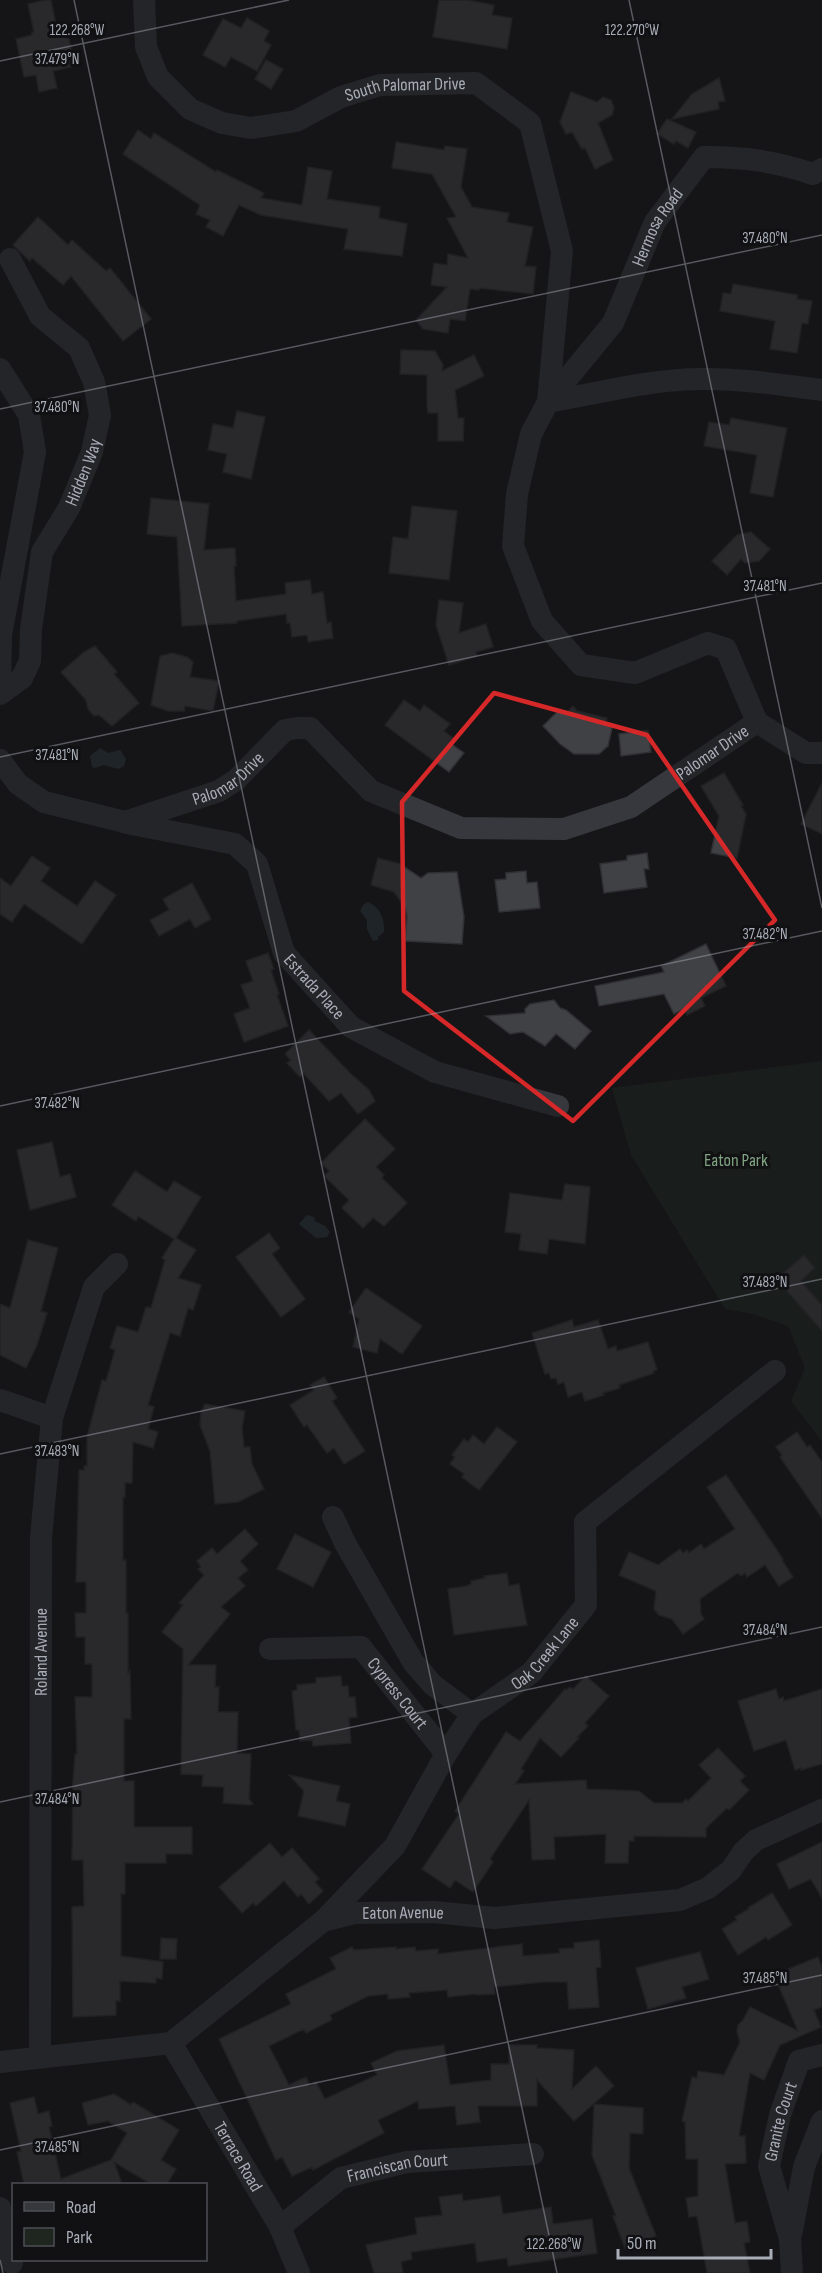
<svg xmlns="http://www.w3.org/2000/svg" width="822" height="2273" font-family="'Sofia Sans Condensed',sans-serif">
	<style>
		.green { fill: #1e261f }
		.water { fill: #2c353c }
		.building { fill: #404145; stroke: #303034; stroke-width: 1.5 }
		.lines { fill: none; stroke-linecap: round; stroke-linejoin: round }
		.minor { stroke: #37383d; stroke-width: 22 }
		.marked { fill: none; stroke: #d62828; stroke-width: 4.5; stroke-linejoin: round }
		.ticks { fill: none; stroke: #a8adb8; stroke-width: 1.5; stroke-opacity: 0.45 }
		.labels { text-anchor: middle; dominant-baseline: central; stroke-width: 6; stroke-linejoin: round; paint-order: stroke }
		.street-label { font-size: 18px; fill: #a8adb8; stroke: #111113 }
		.park-label { font-size: 18px; fill: #7fa381; stroke: #111113 }
		.ticks-label { font-size: 15px; text-anchor: middle; fill: #a8adb8; stroke: #111113; stroke-width: 6; stroke-linejoin: round; paint-order: stroke }
	</style>
	<rect width="100%" height="100%" fill="#161618"/>
	<!-- green -->
	<polygon class="green" points="822,1061 822,1442 791,1401 805,1368 788,1326 753,1314 725,1309 631,1155 612,1088"/>
	<!-- water -->
	<g class="water">
		<polygon points="100,748 108,753 120,750 126,759 124,766 118,769 104,765 95,768 92,767 90,756"/>
		<path d="M368 902C380 907 385 919 384 932L378 937V940L373 941 367 929V920L360 911 363 905Z"/>
		<polygon points="307,1215 314,1217 315,1221 325,1226 330,1232 327,1237 316,1238 299,1224"/>
	</g>
	<!-- building -->
	<g class="building">
		<polygon points="45,0 51,0 58,35 69,39 75,66 53,71 57,88 39,92 36,75 24,77 16,39 32,35 32,32 34,32 28,4"/>
		<polygon points="439,0 467,0 494,5 492,15 512,18 507,49 433,37"/>
		<polygon points="247,18 269,31 264,41 271,45 257,71 231,57 225,67 203,55 223,19 241,28"/>
		<polygon points="266,60 283,69 271,89 255,79"/>
		<polygon points="719,78 725,101 718,102 719,109 672,119 692,94"/>
		<polygon points="571,92 597,102 603,97 611,100 614,108 612,115 598,123 613,160 595,169 585,148 582,149 572,132 566,134 560,122"/>
		<polygon points="667,119 696,132 688,148 676,141 674,144 657,134"/>
		<polygon points="138,130 151,139 154,133 216,172 217,170 264,193 261,198 302,205 308,167 332,171 327,199 380,207 379,218 407,224 402,256 344,249 348,229 261,215 239,205 223,236 206,227 210,220 196,214 200,205 123,154"/>
		<polygon points="396,142 444,150 445,146 467,149 461,187 472,207 509,213 507,222 533,227 525,266 536,267 533,294 480,288 479,290 470,289 465,321 450,319 448,333 423,329 416,320 447,287 431,285 434,263 447,265 448,254 468,258 447,218 456,217 432,174 392,168"/>
		<polygon points="38,217 68,245 72,240 106,271 110,268 151,319 123,341 71,276 63,285 32,258 30,261 13,245"/>
		<polygon points="733,284 798,295 797,299 812,301 808,324 802,323 797,353 770,349 775,321 720,311 723,293 731,294"/>
		<polygon points="401,350 435,351 443,365 442,371 474,355 484,376 455,390 458,418 464,418 463,441 438,441 438,413 428,413 427,406 427,375 400,374"/>
		<polygon points="237,411 265,417 251,479 223,472 227,454 208,450 213,424 233,428"/>
		<polygon points="731,418 787,428 773,497 750,493 757,455 704,446 709,422 729,425"/>
		<polygon points="151,498 209,504 204,550 235,548 236,566 234,566 236,601 286,594 285,583 310,580 312,594 323,592 327,623 331,622 333,638 308,642 307,635 292,637 290,623 287,623 286,614 237,621 237,623 182,626 177,537 147,534"/>
		<polygon points="412,506 457,511 449,580 389,573 393,537 408,539"/>
		<polygon points="751,532 770,549 759,561 745,563 741,559 727,575 712,561 737,535"/>
		<polygon points="439,600 463,603 459,633 486,624 493,647 476,652 477,656 449,665 436,625"/>
		<polygon points="95,646 117,672 114,674 139,703 112,726 99,715 94,716 88,709 86,700 61,672 84,652"/>
		<polygon points="172,653 187,657 193,662 190,677 219,681 213,711 185,706 184,711 168,711 151,705 160,656"/>
		<polygon points="404,700 420,711 424,705 450,724 444,731 453,738 450,743 464,753 449,772 385,725"/>
		<polygon points="573,706 577,711 607,718 606,722 613,724 608,746 599,754 574,754 560,744 543,726 560,709 565,714"/>
		<polygon points="648,730 651,752 621,756 619,734"/>
		<polygon points="724,773 743,805 741,806 746,814 737,858 711,853 719,816 701,786"/>
		<polygon points="822,783 822,834 801,824"/>
		<polygon points="647,853 649,869 644,869 647,887 604,893 600,864 627,860 627,856"/>
		<polygon points="32,856 50,868 41,881 77,906 95,881 116,895 82,944 24,904 12,922 0,914 0,878 11,886"/>
		<polygon points="378,858 400,864 421,878 428,873 457,872 464,917 462,944 405,941 407,916 405,907 394,892 371,885"/>
		<polygon points="526,871 527,883 537,882 540,908 499,912 495,880 506,879 506,873"/>
		<polygon points="192,883 211,919 195,928 190,919 159,936 150,920 169,910 163,899"/>
		<polygon points="706,944 726,986 701,998 705,1006 687,1015 684,1009 674,1014 664,994 599,1006 595,986 664,972 661,966"/>
		<polygon points="268,953 274,969 271,970 279,994 277,995 288,1026 244,1042 234,1014 250,1008 241,985 253,981 246,961"/>
		<polygon points="554,1000 560,1008 566,1010 591,1031 575,1049 556,1034 545,1046 523,1032 510,1034 486,1016 525,1013 525,1009 530,1004"/>
		<polygon points="309,1030 350,1073 369,1090 375,1101 358,1114 341,1093 329,1101 304,1074 300,1077 287,1063 291,1060 285,1054"/>
		<polygon points="365,1119 395,1149 376,1167 384,1175 382,1178 407,1203 384,1226 373,1218 363,1228 342,1208 349,1200 324,1176 329,1171 321,1163"/>
		<polygon points="52,1142 60,1177 70,1174 76,1197 30,1210 17,1150"/>
		<polygon points="135,1171 167,1192 174,1181 201,1197 176,1238 196,1250 178,1278 201,1285 193,1310 188,1308 180,1336 170,1333 148,1405 154,1407 148,1429 158,1432 153,1448 133,1442 132,1483 125,1483 125,1497 123,1497 123,1560 126,1560 126,1613 128,1613 128,1673 130,1671 131,1719 124,1719 124,1781 134,1781 134,1827 192,1827 192,1854 166,1854 166,1863 125,1863 125,1894 121,1894 121,1956 163,1962 162,1979 156,1978 156,1983 120,1981 120,2001 116,2001 116,2015 73,2017 72,1907 84,1906 83,1860 72,1860 73,1781 75,1754 77,1754 75,1697 92,1697 92,1664 85,1664 85,1637 76,1637 75,1613 86,1613 86,1582 76,1582 79,1470 84,1470 84,1466 87,1466 87,1437 102,1380 106,1381 115,1350 110,1348 117,1326 138,1332 146,1307 151,1308 165,1260 162,1258 174,1239 138,1216 136,1221 112,1205"/>
		<polygon points="565,1184 590,1187 585,1244 549,1239 547,1254 519,1250 521,1234 505,1232 510,1193 562,1200"/>
		<polygon points="269,1233 280,1248 272,1254 305,1299 281,1317 236,1257"/>
		<polygon points="28,1240 58,1248 41,1311 47,1313 37,1345 26,1368 0,1355 0,1304 10,1308"/>
		<polygon points="804,1255 815,1268 801,1281 822,1305 822,1331 776,1279"/>
		<polygon points="366,1288 422,1326 402,1354 380,1339 377,1353 353,1347 359,1319 349,1312"/>
		<polygon points="572,1320 574,1327 598,1320 608,1349 616,1346 617,1351 648,1342 657,1370 653,1371 654,1373 619,1385 620,1388 603,1393 604,1395 585,1401 582,1392 568,1397 564,1382 558,1384 556,1378 551,1379 549,1373 545,1374 532,1333"/>
		<polygon points="324,1377 337,1398 332,1401 365,1451 344,1464 334,1448 327,1453 307,1425 304,1427 290,1405 314,1390 310,1385"/>
		<polygon points="205,1404 245,1411 242,1428 244,1447 250,1447 252,1464 264,1489 238,1502 215,1504 210,1451 200,1425 201,1412"/>
		<polygon points="497,1427 517,1442 479,1490 462,1477 464,1474 450,1464 455,1457 452,1455 464,1439 468,1442 473,1435 484,1444"/>
		<polygon points="797,1432 807,1447 810,1445 822,1462 822,1518 780,1457 782,1455 776,1447"/>
		<polygon points="726,1475 783,1559 782,1560 793,1577 779,1586 765,1565 747,1577 745,1573 741,1576 738,1573 700,1599 701,1614 704,1619 683,1634 672,1619 659,1615 654,1609 656,1591 619,1575 629,1552 658,1565 680,1549 683,1553 687,1550 689,1553 701,1544 704,1549 735,1529 707,1487"/>
		<polygon points="245,1529 258,1544 240,1561 248,1570 238,1578 245,1586 221,1607 230,1614 188,1665 216,1665 215,1687 219,1687 218,1712 238,1712 237,1753 251,1754 249,1799 253,1804 249,1805 223,1803 224,1787 202,1786 203,1775 181,1774 183,1649 162,1632 183,1605 179,1603 204,1575 198,1569 201,1567 197,1561 212,1548 217,1554"/>
		<polygon points="295,1534 331,1552 313,1587 277,1569"/>
		<polygon points="507,1573 509,1586 519,1584 527,1625 454,1635 448,1589 467,1586 471,1584 471,1581 485,1578 484,1576"/>
		<polygon points="341,1676 342,1686 348,1686 349,1697 355,1697 357,1717 349,1718 351,1743 313,1746 312,1740 300,1741 299,1730 296,1730 292,1691 297,1690 297,1685 316,1683 316,1678"/>
		<polygon points="586,1676 609,1696 585,1723 588,1726 577,1737 579,1738 561,1757 540,1738 521,1769 524,1771 515,1784 586,1780 587,1789 639,1791 654,1803 682,1803 686,1799 688,1801 711,1778 699,1765 718,1748 745,1776 740,1781 749,1790 729,1810 727,1808 706,1828 706,1837 634,1836 634,1841 629,1841 628,1863 605,1863 606,1834 554,1837 555,1859 532,1860 529,1800 490,1859 493,1862 473,1892 455,1880 450,1888 422,1869 459,1814 455,1811 506,1732 520,1741 565,1689 566,1690 570,1687 573,1689"/>
		<polygon points="776,1689 779,1699 783,1697 784,1701 822,1689 822,1764 801,1770 801,1768 795,1770 786,1740 754,1751 738,1701"/>
		<polygon points="289,1775 340,1786 336,1801 350,1804 345,1826 298,1816 304,1791"/>
		<polygon points="822,1842 822,1898 811,1879 789,1889 777,1864"/>
		<polygon points="270,1843 282,1857 292,1848 319,1879 315,1882 323,1891 309,1904 301,1894 298,1897 284,1881 256,1906 253,1903 242,1913 219,1887"/>
		<polygon points="772,1893 792,1925 768,1940 766,1937 738,1955 722,1929 737,1920 735,1917 749,1909 748,1908"/>
		<polygon points="161,1938 177,1939 176,1959 160,1959"/>
		<polygon points="599,1940 601,1967 596,1968 599,2007 569,2009 567,1982 542,1982 494,1987 495,1994 477,1995 476,1994 448,1997 447,1990 409,1993 410,1997 388,1999 388,1994 368,1996 330,2015 332,2020 306,2033 304,2029 269,2046 289,2085 306,2077 310,2086 316,2082 325,2099 377,2075 371,2063 397,2051 444,2045 450,2085 491,2080 491,2064 509,2064 509,2045 537,2045 537,2048 574,2050 572,2089 596,2066 614,2086 574,2121 537,2080 537,2106 478,2106 480,2122 457,2125 455,2106 419,2109 418,2101 378,2120 384,2133 313,2170 312,2167 292,2176 282,2157 276,2160 219,2039 291,2004 286,1994 336,1969 330,1958 352,1947 354,1950 396,1947 396,1949 415,1947 416,1951 438,1949 438,1954 522,1944 523,1956 560,1953 559,1949 574,1948 574,1943"/>
		<polygon points="700,1952 709,1979 682,1987 686,1998 648,2009 636,1968"/>
		<polygon points="818,1957 822,1967 822,2007 814,2010 821,2027 780,2045 764,2080 750,2073 739,2136 745,2136 746,2163 725,2164 735,2223 747,2221 750,2242 744,2243 750,2273 707,2273 697,2216 689,2217 686,2198 698,2196 698,2159 686,2159 685,2122 682,2121 692,2077 697,2078 698,2071 724,2075 740,2042 737,2032 738,2025 743,2020 750,2007 798,2031 774,1975"/>
		<polygon points="114,2094 131,2105 133,2102 179,2130 161,2160 176,2169 167,2184 151,2184 114,2162 122,2184 24,2184 17,2152 21,2151 10,2103 34,2097 38,2114 49,2111 52,2126 49,2127 61,2179 111,2160 127,2133 108,2121 88,2125 82,2103"/>
		<polygon points="594,2104 643,2108 643,2134 630,2133 629,2168 656,2236 625,2248 613,2216 616,2216 592,2155"/>
		<polygon points="462,2194 463,2201 500,2196 503,2214 551,2207 553,2224 592,2219 597,2253 508,2266 507,2258 477,2262 475,2243 411,2252 412,2259 401,2262 403,2273 374,2273 366,2245 417,2234 415,2218 442,2215 439,2197"/>
	</g>
	<g class="lines">
		<!-- minor -->
		<g class="minor">
			<path id="s1" d="M144 0 146 47 158 77 190 109 222 123 251 128 296 121 341 97 380 85 476 83 530 123 562 251 548 402"/>
			<polyline points="0,369 29,415 35,452 1,635 0,686"/>
			<path d="M548 402C598 393 648 380 698 379 740 378 781 385 822 390"/>
			<path id="s2" d="M0 694 22 678 30 661 31 629 42 552 69 508 92 452 100 415 94 382 79 348 40 316 10 259"/>
			<path id="s3" d="M757 722 726 649 708 643 635 673 581 665 542 621 513 546 517 494 531 434 548 402 613 323 655 222 704 157C744 157 775 161 813 174L822 169"/>
			<polyline points="757,722 806,753 822,753"/>
			<path id="s4" d="M0 760 18 784 44 802 125 822 219 791 236 780 285 730 297 728H310L371 791 461 828 564 829 631 807 757 722"/>
			<path id="s5" d="M127 823 235 844 257 864 284 953 351 1027 435 1072 558 1106"/>
			<polyline points="0,1400 52,1418"/>
			<polyline points="333,1517 345,1543 413,1662 433,1685 472,1714"/>
			<path id="s6" d="M270 1649 361 1647 446 1754"/>
			<path id="s7" d="M324 1920 395 1846 446 1754 472 1714 531 1673 586 1605 585 1522 775 1371"/>
			<path id="s8" d="M171 2043 280 2227 299 2273"/>
			<path id="s9" d="M40 2056 41 1538 52 1418 94 1287 117 1264"/>
			<path id="s10" d="M0 2062 171 2043 323 1921 354 1913 434 1912 494 1918 680 1900 708 1888 731 1870 743 1852 756 1840 822 1810"/>
			<polyline points="0,2208 12,2263"/>
			<path id="s11" d="M280 2227 341 2178 407 2162 533 2154"/>
			<polyline points="791,2235 804,2167 822,2121"/>
			<path id="s12" d="M792 2273 790 2239 769 2166 780 2115 799 2061 822 2055"/>
		</g>
	</g>
	<!-- marked area -->
	<path d="M0 0H822V2273H0ZM494 693 647 735 775 920 573 1121 404 991 402 802Z" fill="#161618" fill-opacity=".55" fill-rule="evenodd"/>
	<path class="marked" d="M494 693 647 735 775 920 573 1121 404 991 402 802Z"/>
	<!-- ticks -->
	<path class="ticks" d="M74 0 557 2273M629 0 822 908M0 61 289 0M0 409 822 235M0 757 822 583M0 1106 822 931M0 1454 822 1279M0 1802 822 1627M0 2150 822 1975M0 2260 3 2273"/>
	<g class="labels">
		<!-- street labels -->
		<g class="street-label">
			<text stroke="none"><textPath href="#s1" startOffset="351">South Palomar Drive</textPath></text>
			<text stroke="none"><textPath href="#s3" startOffset="729">Hermosa Road</textPath></text>
			<text stroke="none"><textPath href="#s2" startOffset="246">Hidden Way</textPath></text>
			<text stroke="none"><textPath href="#s4" startOffset="816">Palomar Drive</textPath></text>
			<text stroke="none"><textPath href="#s4" startOffset="258">Palomar Drive</textPath></text>
			<text stroke="none"><textPath href="#s5" startOffset="278">Estrada Place</textPath></text>
			<text stroke="none"><textPath href="#s7" startOffset="351">Oak Creek Lane</textPath></text>
			<text stroke="none"><textPath href="#s9" startOffset="404">Roland Avenue</textPath></text>
			<text stroke="none"><textPath href="#s6" startOffset="150">Cypress Court</textPath></text>
			<text stroke="none"><textPath href="#s10" startOffset="448">Eaton Avenue</textPath></text>
			<text stroke="none"><textPath href="#s12" startOffset="156">Granite Court</textPath></text>
			<text stroke="none"><textPath href="#s8" startOffset="132">Terrace Road</textPath></text>
			<text stroke="none"><textPath href="#s11" startOffset="136">Franciscan Court</textPath></text>
		</g>
		<!-- park labels -->
		<g class="park-label">
			<text x="736" y="1160">Eaton Park</text>
		</g>
	</g>
	<g class="ticks-label">
		<text x="77" y="35">122.268°W</text>
		<text x="632" y="35">122.270°W</text>
		<text x="57" y="64">37.479°N</text>
		<text x="765" y="243">37.480°N</text>
		<text x="57" y="412">37.480°N</text>
		<text x="765" y="591">37.481°N</text>
		<text x="57" y="760">37.481°N</text>
		<text x="765" y="939">37.482°N</text>
		<text x="57" y="1108">37.482°N</text>
		<text x="765" y="1287">37.483°N</text>
		<text x="57" y="1456">37.483°N</text>
		<text x="765" y="1635">37.484°N</text>
		<text x="57" y="1804">37.484°N</text>
		<text x="765" y="1983">37.485°N</text>
		<text x="57" y="2152">37.485°N</text>
		<text x="554" y="2249">122.268°W</text>
	</g>
	<!-- legend -->
	<rect x="12" y="2183" width="195" height="78" fill="#111113" stroke="#4d4f55" stroke-width="1.5"/>
	<rect x="24" y="2202" width="30" height="9" fill="#37383d" stroke="#4d4f55" stroke-width="1.5"/>
	<text x="66" y="2213" font-size="18" fill="#a8adb8">Road</text>
	<rect x="24" y="2228" width="30" height="18" fill="#1e261f" stroke="#4d4f55" stroke-width="1.5"/>
	<text x="66" y="2243" font-size="18" fill="#a8adb8">Park</text>
	<!-- scale -->
	<path d="M618 2249v9h153v-9" fill="none" stroke="#a8adb8" stroke-width="3"/>
	<text x="627" y="2249" font-size="18" fill="#a8adb8" stroke="#111113" stroke-width="4.5" paint-order="stroke">50 m</text>
</svg>
